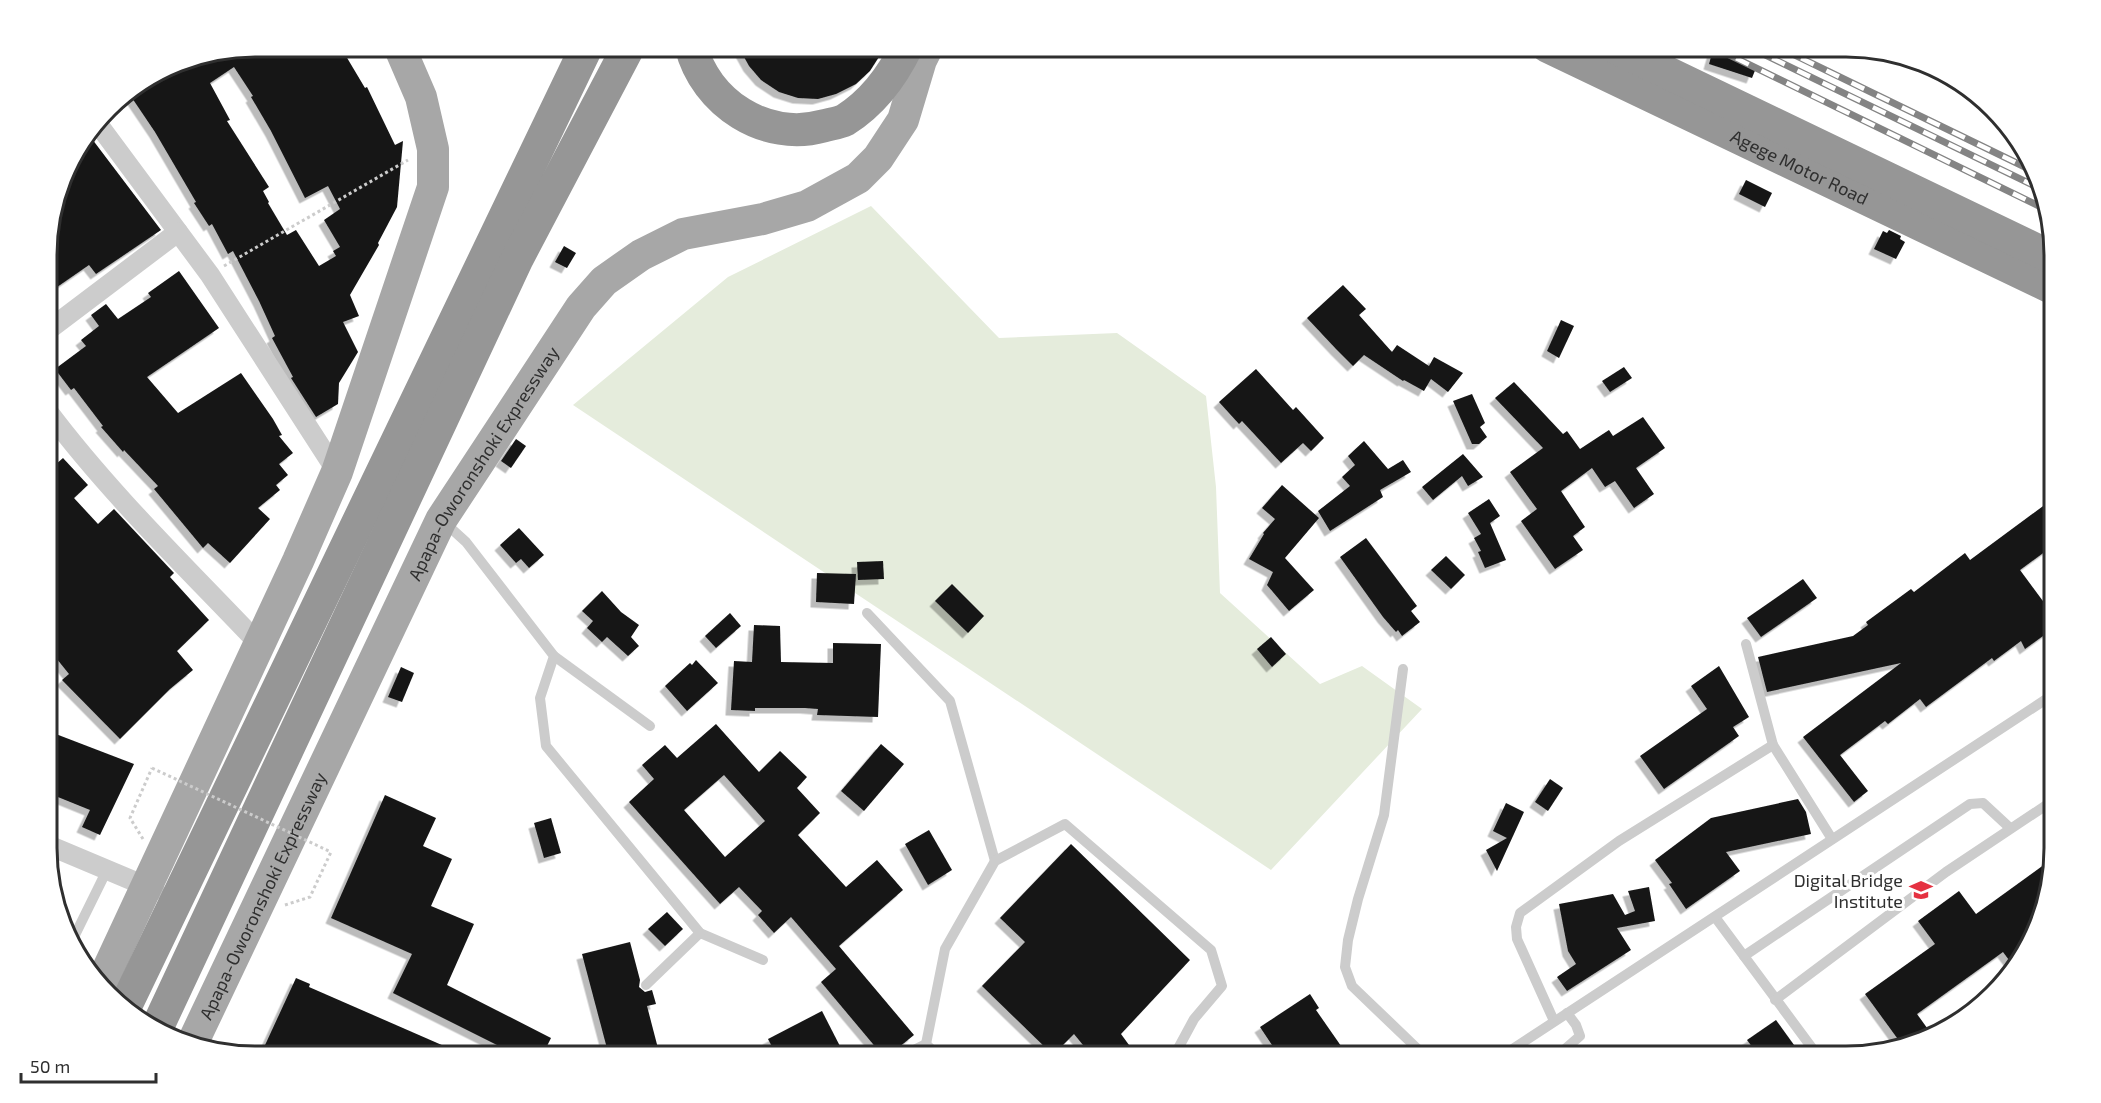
<svg xmlns="http://www.w3.org/2000/svg" width="2101" height="1103" font-family="'Exo 2',sans-serif">
	<style>
		.green { fill: #e5ecdc }
		.building { fill: #161616; fill-rule: evenodd; filter: url(#shadow) }
		.lines { fill: none; stroke-linecap: round; stroke-linejoin: round }
		.path { stroke: #ccc; stroke-width: 3; stroke-dasharray: 3 3; stroke-linecap: butt }
		.lane { stroke: #ccc; stroke-width: 10 }
		.street { stroke: #ccc; stroke-width: 20 }
		.primary { stroke: #a7a7a7; stroke-width: 32 }
		.highway { stroke: #969696; stroke-width: 33 }
		.rail-casing { stroke: #848484; stroke-width: 7 }
		.rail { stroke: #fff; stroke-width: 4.5; stroke-dasharray: 14; stroke-linecap: butt }
		.path-bridge { stroke: #ccc; stroke-width: 3; stroke-dasharray: 3 3; stroke-linecap: butt }
		.labels { text-anchor: middle; dominant-baseline: central; stroke-width: 6; stroke-linejoin: round; paint-order: stroke }
		.street-label { font-size: 18px; fill: #2f2f2f; stroke: #fff }
		.poi-label { font-size: 18px; fill: #2f2f2f; stroke: #fff; text-anchor: end }
		.rim { fill: none; stroke: #2f2f2f; stroke-width: 3 }
	</style>
	<defs>
		<filter id="shadow"><feDropShadow dx="-5.5" dy="5.5" stdDeviation="0" flood-color="#0004"/></filter>
	</defs>
	<rect width="100%" height="100%" fill="#fff"/>
	<!-- green -->
	<polygon class="green" points="871,206 999,338 1117,333 1206,396 1216,487 1220,593 1320,684 1362,666 1422,709 1271,870 573,405 728,277"/>
	<!-- building -->
	<g class="building">
		<path d="M255 46H340L365 88 367 87 395 145 403 141 397 207 378 243 379 245 350 295 359 316 343 322 358 352 339 383 338 404 316 417 291 378 293 377 272 338 275 336 259 301 233 251 228 254 212 224 209 226 194 203 196 202 155 132 128 92 175 62ZM234 67 253 96 251 97 271 131 305 198 328 186 340 209 324 220 340 247 333 251 336 256 319 266 296 230 287 235 268 203 269 202 263 191 269 187 227 121 230 120 210 83Z"/>
		<polygon points="738,46 886,46 870,71 856,84 836,94 818,99 798,98 779,92 761,80 749,66"/>
		<polygon points="1713,50 1756,68 1752,78 1709,64"/>
		<polygon points="89,135 161,230 96,274 89,265 47,294 47,241 68,163"/>
		<polygon points="1746,180 1772,193 1765,207 1739,194"/>
		<polygon points="1889,230 1901,236 1900,239 1905,242 1896,259 1874,249 1883,231 1887,233"/>
		<polygon points="564,246 576,253 567,268 555,262"/>
		<polygon points="179,271 219,328 147,377 178,413 241,373 273,419 282,435 279,436 293,453 279,464 288,475 276,485 280,490 258,508 270,519 230,563 208,543 203,548 154,489 158,486 124,450 123,452 101,427 103,426 74,388 71,390 55,369 86,346 81,340 99,326 91,315 106,304 118,319 151,297 148,293"/>
		<polygon points="1343,285 1366,309 1359,315 1392,352 1397,345 1429,366 1434,357 1463,373 1448,392 1431,379 1424,391 1404,380 1403,381 1364,355 1353,366 1336,349 1307,318"/>
		<polygon points="1561,320 1574,326 1559,358 1547,351"/>
		<polygon points="1624,367 1632,378 1610,392 1602,381"/>
		<polygon points="1256,369 1293,410 1296,407 1324,438 1311,451 1303,443 1281,463 1242,421 1239,424 1219,402"/>
		<polygon points="1514,382 1563,434 1567,431 1580,449 1609,430 1613,436 1643,417 1665,448 1636,468 1654,494 1634,508 1615,481 1605,487 1592,468 1561,491 1585,527 1573,536 1583,550 1555,569 1521,521 1537,509 1510,472 1543,448 1495,398"/>
		<polygon points="1472,394 1485,423 1480,427 1487,437 1479,444 1472,444 1453,401"/>
		<polygon points="516,439 526,446 511,468 501,461"/>
		<polygon points="1364,441 1388,469 1403,460 1411,472 1380,490 1383,497 1330,531 1318,511 1350,486 1342,477 1355,465 1348,456"/>
		<polygon points="1463,454 1483,477 1468,486 1462,476 1433,500 1422,487"/>
		<polygon points="63,458 88,485 74,498 98,524 114,509 174,573 170,577 209,620 177,651 193,670 170,689 120,739 62,680 69,674 48,648 47,472"/>
		<polygon points="1282,485 1319,518 1285,558 1314,590 1289,611 1267,585 1273,572 1249,559 1264,534 1263,533 1275,519 1262,508"/>
		<polygon points="2054,498 2054,545 2020,570 2054,616 2054,628 2025,649 2021,641 1994,661 1992,658 1926,707 1920,699 1888,724 1885,721 1840,755 1868,791 1854,802 1803,737 1901,663 1767,692 1758,657 1853,636 1868,625 1866,622 1911,589 1914,592 1965,553 1970,560"/>
		<polygon points="1489,499 1500,516 1490,523 1506,560 1485,568 1478,552 1481,551 1474,538 1481,534 1468,513"/>
		<polygon points="519,528 544,555 529,568 521,559 516,563 500,545"/>
		<polygon points="1366,538 1417,606 1411,611 1420,622 1402,636 1398,630 1396,632 1383,617 1340,557"/>
		<polygon points="1446,556 1465,575 1451,589 1431,570"/>
		<polygon points="883,561 884,579 858,580 857,562"/>
		<polygon points="817,573 856,574 854,604 816,602"/>
		<polygon points="1803,579 1817,598 1761,637 1747,618"/>
		<polygon points="952,584 984,616 968,633 935,601"/>
		<polygon points="602,591 621,612 639,625 631,637 639,646 628,656 607,637 602,642 587,628 593,621 582,611"/>
		<polygon points="730,613 741,626 716,648 705,636"/>
		<polygon points="754,625 780,626 781,662 833,663 833,643 881,644 878,717 817,715 818,709 805,708 755,708 755,711 731,710 734,661 752,662"/>
		<polygon points="1271,637 1286,654 1272,667 1257,649"/>
		<polygon points="696,660 718,683 687,711 665,686 690,663 692,665"/>
		<polygon points="1719,666 1749,717 1733,727 1739,736 1664,789 1640,756 1707,709 1691,686"/>
		<polygon points="401,667 414,673 402,702 388,697"/>
		<path d="M716 724 759 772 780 751 807 777 797 788 820 813 798 835 846 887 877 860 903 890 839 946 914 1035 888 1056H883L821 982 836 969 791 917 774 933 758 915 762 911 739 887 720 904 629 802 654 779 642 765 665 745 677 758ZM724 775 765 821 725 857 684 810Z"/>
		<polygon points="48,731 134,764 100,835 82,827 90,810 48,793"/>
		<polygon points="881,744 904,764 864,811 841,791"/>
		<polygon points="1550,779 1563,788 1548,811 1535,802"/>
		<polygon points="385,795 436,818 423,846 452,859 431,906 474,924 447,985 551,1038 542,1056 497,1056 501,1047 393,993 412,954 331,918"/>
		<polygon points="1798,799 1806,812 1811,834 1726,852 1740,871 1686,909 1669,884 1672,883 1655,860 1711,818"/>
		<polygon points="1506,803 1524,812 1497,871 1486,850 1507,838 1493,831"/>
		<polygon points="551,818 561,853 544,858 534,823"/>
		<polygon points="929,830 952,870 928,885 905,844"/>
		<polygon points="1071,844 1190,960 1121,1034 1137,1056 1092,1056 1074,1034 1053,1055 982,986 1025,942 1000,918"/>
		<polygon points="2052,859 2033,941 2012,964 2003,952 1917,1014 1930,1032 1900,1042 1865,994 1935,944 1918,921 1959,891 1976,914"/>
		<polygon points="1649,887 1655,921 1617,928 1631,950 1567,991 1557,977 1576,964 1568,951 1559,904 1613,894 1625,915 1635,911 1628,891"/>
		<polygon points="667,912 683,929 665,946 648,929"/>
		<polygon points="630,942 640,980 639,987 645,992 652,990 656,1004 647,1006 660,1056 609,1056 582,954"/>
		<polygon points="296,978 310,984 309,987 467,1056 260,1056"/>
		<polygon points="1310,994 1319,1008 1316,1010 1348,1056 1256,1056 1272,1045 1260,1027"/>
		<polygon points="822,1011 845,1056 777,1056 768,1039"/>
		<polygon points="1776,1020 1802,1056 1759,1056 1747,1040"/>
	</g>
	<g class="lines">
		<!-- path -->
		<g class="path">
			<polyline points="224,266 408,160"/>
			<polyline points="143,839 130,818 152,768"/>
			<polyline points="285,905 310,897 331,852"/>
		</g>
		<!-- lane -->
		<g class="lane">
			<polyline points="444,522 466,542 554,656 540,698 546,746 700,933 763,960"/>
			<polyline points="867,613 950,701 995,861"/>
			<polyline points="1746,644 1773,745 1832,839"/>
			<polyline points="554,656 650,726"/>
			<polyline points="1403,669 1384,815 1358,899 1348,940 1345,967 1352,986 1425,1056"/>
			<polyline points="1715,917 1818,1056"/>
			<polyline points="74,937 107,870"/>
			<polyline points="1744,956 1970,804 1983,803 2010,828"/>
			<polyline points="646,985 700,933"/>
			<polyline points="1775,1000 1946,872 2054,800"/>
			<polyline points="1554,1021 1517,939 1516,927 1520,913 1619,841 1773,745"/>
			<polyline points="902,1056 926,1044"/>
			<polyline points="938,1056 926,1044 945,949 995,861 1065,824 1211,950 1222,986 1194,1019 1174,1056"/>
			<polyline points="1502,1056 2054,694"/>
			<polyline points="1557,1056 1580,1036 1576,1025 1567,1013"/>
		</g>
		<!-- street -->
		<g class="street">
			<polyline points="98,124 210,275 337,472"/>
			<polyline points="47,331 178,232"/>
			<path d="M47 410C110 494 187 568 259 644"/>
			<polyline points="48,845 155,890"/>
		</g>
		<!-- primary -->
		<g class="primary">
			<polyline points="101,984 298,561 337,472 433,187 433,149 421,97 399,46"/>
			<path id="s1" d="M193 1042 441 520 581 307 604 281 641 255 683 234 763 219 807 206 858 178 878 158 903 120 921 60 928 46"/>
		</g>
		<!-- highway -->
		<g class="highway">
			<path d="M691 46C705 103 766 142 823 126 830 124 839 123 845 120 872 103 893 75 907 46"/>
			<path id="s2" d="M1547 46 2053 288"/>
			<polyline points="1612,46 2053,258"/>
			<polyline points="126,1005 587,46"/>
			<polyline points="156,1030 517,259 629,46"/>
		</g>
		<!-- rail casing -->
		<g class="rail-casing">
			<g id="rail">
				<polyline points="1711,46 2045,209"/>
				<polyline points="1747,46 2037,187"/>
				<polyline points="1776,46 2031,170"/>
			</g>
		</g>
		<!-- rail -->
		<use href="#rail" class="rail"/>
		<!-- path-bridge -->
		<polyline class="path-bridge" points="152,768 331,852"/>
	</g>
	<!-- icons -->
	<defs>
		<g id="university-bare" transform="scale(1.8)"><path d="M0-5L7-2L0 1L-7-2ZM-4 1L0 2.5L4 1V4Q0 6-4 4Z" fill="#e53141" stroke="#fff" stroke-width="2.5" paint-order="stroke"/></g>
	</defs>
	<g fill-rule="evenodd">
		<use href="#university-bare" x="1921" y="890"/>
	</g>
	<g class="labels">
		<!-- street labels -->
		<g class="street-label">
			<text stroke="none"><textPath href="#s2" startOffset="280">Agege Motor Road</textPath></text>
			<text stroke="none"><textPath href="#s1" startOffset="648">Apapa-Oworonshoki Expressway</textPath></text>
			<text stroke="none"><textPath href="#s1" startOffset="162">Apapa-Oworonshoki Expressway</textPath></text>
		</g>
		<!-- poi labels -->
		<g class="poi-label">
			<text x="1903" y="880">Digital Bridge<tspan x="1903" dy="21">Institute</tspan></text>
		</g>
	</g>
	<!-- crop -->
	<path d="M0 0H2101V1103H0ZM255 57H1846A198 198 0 0 1 2044 255V848A198 198 0 0 1 1846 1046H255A198 198 0 0 1 57 848V255A198 198 0 0 1 255 57Z" fill="#fff" fill-rule="evenodd"/>
	<path class="rim" d="M255 57H1846A198 198 0 0 1 2044 255V848A198 198 0 0 1 1846 1046H255A198 198 0 0 1 57 848V255A198 198 0 0 1 255 57Z"/>
	<!-- scale -->
	<path d="M21 1073v9h135v-9" fill="none" stroke="#2f2f2f" stroke-width="3"/>
	<text x="30" y="1073" font-size="18" fill="#2f2f2f" stroke="#ffffff" stroke-width="4.5" paint-order="stroke">50 m</text>
</svg>
